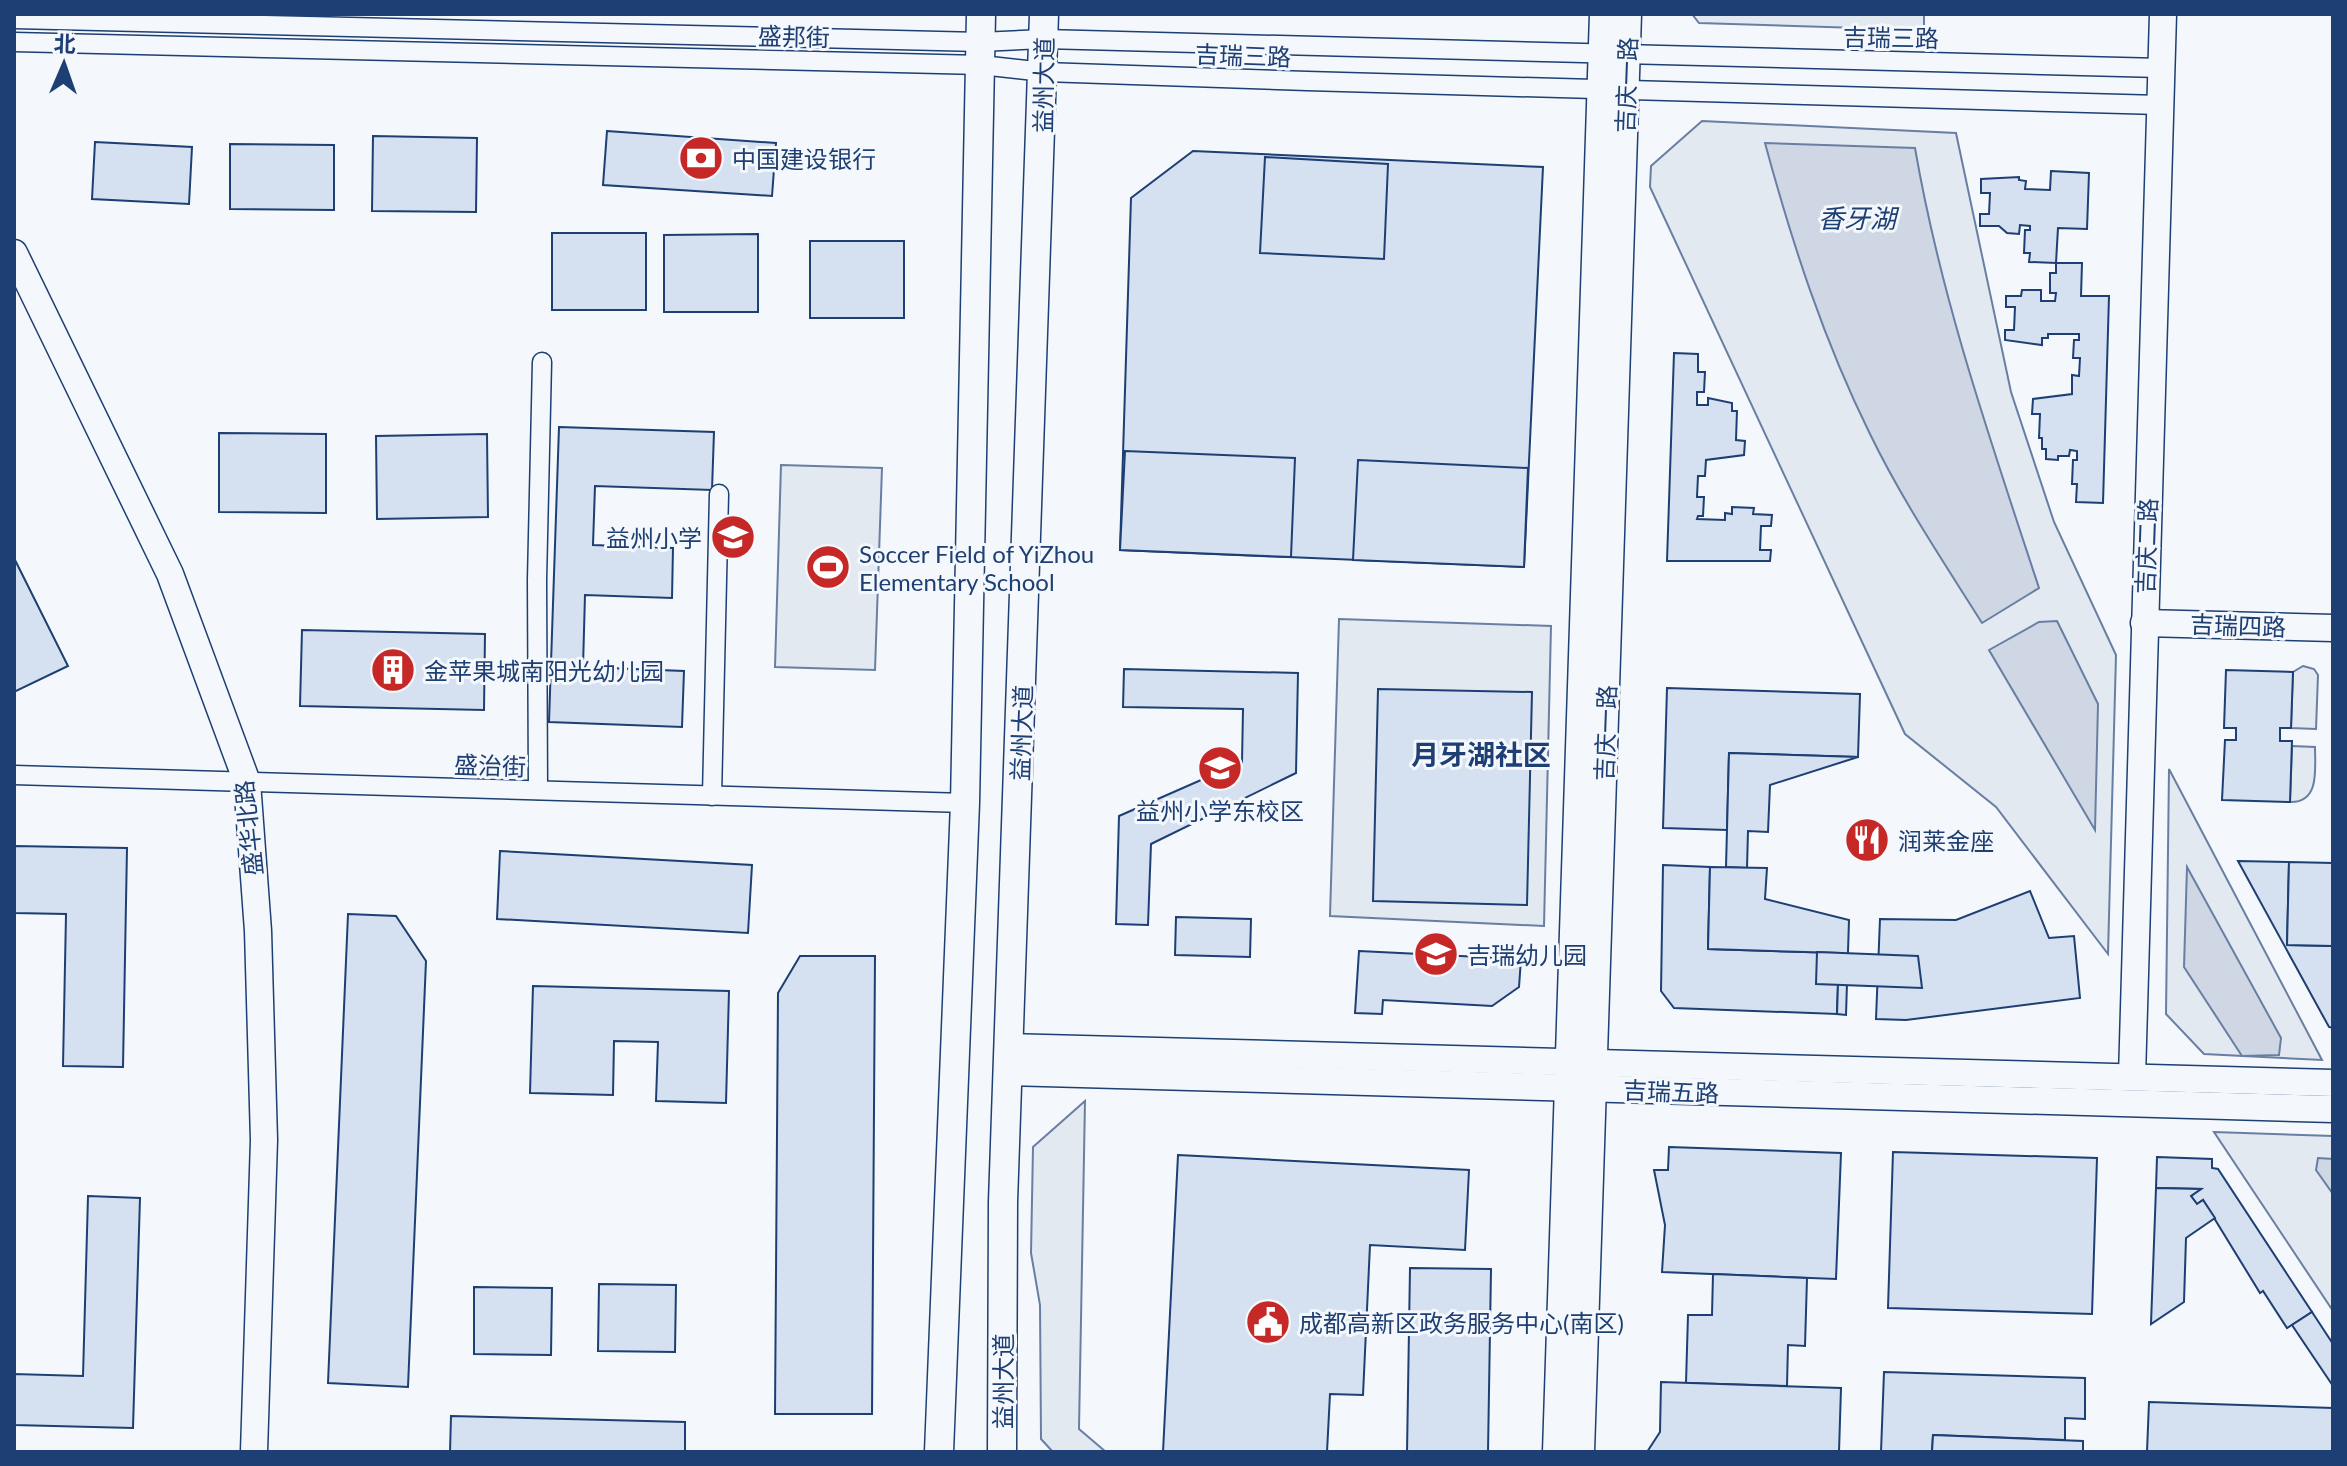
<svg xmlns="http://www.w3.org/2000/svg" width="2347" height="1466" font-family="Lato,'Noto Sans SC',sans-serif">
	<style>
		.green { fill: #e3e9f0; stroke: #687fa3; stroke-width: 2 }
		.water { fill: #cfd7e4; stroke: #687fa3; stroke-width: 2 }
		.building { fill: #d5e0f0; stroke: #1d3f73; stroke-width: 2 }
		.lines { fill: none; stroke-linecap: round; stroke-linejoin: round }
		.street-casing { stroke: #1d3f73; stroke-width: 21 }
		.secondary-casing { stroke: #1d3f73; stroke-width: 29 }
		.primary-casing { stroke: #1d3f73; stroke-width: 31 }
		.street { stroke: #f4f7fb; stroke-width: 18 }
		.secondary { stroke: #f4f7fb; stroke-width: 26 }
		.primary { stroke: #f4f7fb; stroke-width: 28 }
		.labels { text-anchor: middle; dominant-baseline: central; stroke-width: 6; stroke-linejoin: round; paint-order: stroke }
		.street-label { font-size: 24px; fill: #1d3f73; stroke: #f4f7fb }
		.poi-label { font-size: 24px; fill: #1d3f73; stroke: #f4f7fb; text-anchor: start }
		.water-label { font-size: 26px; font-style: italic; fill: #1d3f73; stroke: #f4f7fb }
		.quarter-label { font-size: 28px; font-weight: bold; fill: #1d3f73; stroke: #f4f7fb }
	</style>
	<rect width="100%" height="100%" fill="#f4f7fb"/>
	<!-- green -->
	<g class="green">
		<polygon points="1692,14 1924,14 1924,30 1699,23"/>
		<polygon points="1702,121 1956,133 2011,392 2054,522 2116,655 2108,954 1996,807 1905,734 1650,187 1651,166"/>
		<polygon points="781,465 882,468 875,670 775,667"/>
		<polygon points="1339,619 1551,626 1544,926 1330,916"/>
		<polygon points="2303,666 2314,669 2318,675 2316,729 2291,728 2293,672"/>
		<path d="M2292 746 2315 747C2315 769 2320 803 2290 802Z"/>
		<polygon points="2169,769 2322,1060 2204,1054 2166,1014"/>
		<polygon points="1085,1101 1079,1429 1106,1452 1053,1452 1041,1439 1040,1305 1031,1253 1033,1147"/>
		<polygon points="2214,1132 2333,1136 2333,1311"/>
	</g>
	<!-- water -->
	<g class="water">
		<path d="M1765 143 1915 148C1941 299 1991 442 2039 588L1982 623C1943 561 1902 500 1870 434 1824 341 1792 243 1765 143Z"/>
		<polygon points="2057,621 2098,704 2095,830 1989,650 2039,622"/>
		<polygon points="2187,867 2281,1038 2279,1055 2242,1056 2184,967"/>
		<polygon points="2318,1158 2333,1159 2333,1194 2316,1170"/>
	</g>
	<!-- building -->
	<g class="building">
		<polygon points="607,131 776,143 772,196 603,185"/>
		<polygon points="373,136 477,138 476,212 372,211"/>
		<polygon points="95,142 192,147 189,204 92,199"/>
		<polygon points="230,144 334,145 334,210 230,209"/>
		<polygon points="1193,151 1543,167 1524,567 1120,550 1131,198"/>
		<polygon points="1265,157 1388,164 1384,259 1260,253"/>
		<polygon points="2051,171 2089,173 2087,229 2058,228 2056,263 2029,262 2030,253 2024,253 2025,230 2030,230 2030,226 2020,225 2019,234 2007,233 1999,226 1980,226 1980,214 1989,214 1990,193 1981,193 1981,179 2019,177 2019,180 2026,181 2025,189 2050,190"/>
		<rect x="552" y="233" width="94" height="77"/>
		<polygon points="758,234 758,312 664,312 664,235"/>
		<rect x="810" y="241" width="94" height="77"/>
		<polygon points="2056,263 2082,263 2081,296 2109,296 2103,503 2076,502 2077,484 2072,484 2073,460 2077,460 2077,451 2070,450 2069,456 2058,456 2058,460 2046,459 2046,449 2042,449 2042,438 2039,438 2040,414 2032,414 2033,399 2072,394 2072,375 2079,376 2080,358 2073,358 2074,340 2079,340 2079,334 2048,334 2048,338 2042,338 2042,345 2005,340 2005,330 2014,330 2015,307 2006,307 2006,296 2021,296 2022,290 2041,290 2041,301 2055,301 2056,293 2050,293 2050,273 2056,273"/>
		<polygon points="1674,353 1698,354 1698,372 1705,372 1704,392 1697,392 1697,405 1708,405 1708,398 1732,403 1732,411 1737,411 1736,440 1745,441 1744,455 1706,460 1705,476 1698,476 1697,497 1704,497 1703,516 1698,516 1697,519 1725,520 1725,513 1732,514 1732,507 1754,508 1753,514 1772,515 1771,526 1761,526 1760,550 1771,550 1770,561 1667,561"/>
		<polygon points="559,427 714,432 712,490 595,486 593,545 673,548 672,598 585,595 583,667 684,671 682,727 549,722"/>
		<polygon points="219,433 326,434 326,513 219,512"/>
		<polygon points="487,434 488,517 377,519 376,436"/>
		<polygon points="1125,451 1295,458 1291,557 1120,550"/>
		<polygon points="1358,460 1528,468 1524,567 1353,560"/>
		<polygon points="14,558 68,666 14,692"/>
		<polygon points="302,630 485,634 484,710 300,706"/>
		<polygon points="1124,669 1298,673 1296,773 1151,844 1148,925 1116,924 1119,816 1242,762 1243,709 1123,707"/>
		<polygon points="2226,670 2293,672 2291,728 2280,728 2280,741 2292,741 2290,802 2222,800 2225,740 2236,740 2236,728 2224,728"/>
		<polygon points="1667,688 1860,694 1858,757 1729,753 1727,830 1663,828"/>
		<polygon points="1378,689 1532,692 1527,905 1373,901"/>
		<polygon points="1729,753 1858,757 1770,785 1768,832 1748,831 1747,868 1726,867"/>
		<polygon points="14,846 127,848 123,1067 63,1066 66,914 14,913"/>
		<polygon points="500,851 752,865 748,933 497,919"/>
		<polygon points="2238,861 2289,862 2287,945 2333,946 2333,1028 2329,1027"/>
		<polygon points="2289,862 2333,863 2333,946 2287,945"/>
		<polygon points="1663,865 1710,867 1708,949 1839,953 1837,1014 1674,1008 1661,991"/>
		<polygon points="1710,867 1767,868 1765,899 1849,920 1846,1015 1837,1014 1839,953 1708,949"/>
		<polygon points="2030,891 2049,938 2074,936 2080,998 1906,1020 1876,1019 1880,919 1956,920"/>
		<polygon points="348,914 396,916 426,961 408,1387 328,1383"/>
		<polygon points="1176,917 1251,919 1250,957 1175,955"/>
		<polygon points="1359,951 1521,959 1519,987 1492,1006 1383,1000 1382,1014 1355,1013"/>
		<polygon points="1817,952 1918,956 1922,988 1816,984"/>
		<polygon points="800,956 875,956 872,1414 775,1414 778,993"/>
		<polygon points="533,986 729,991 726,1103 656,1101 658,1042 614,1041 613,1095 530,1093"/>
		<polygon points="1669,1147 1841,1153 1836,1279 1662,1272 1665,1225 1654,1170 1668,1170"/>
		<polygon points="1893,1152 2097,1158 2092,1314 1888,1308"/>
		<polygon points="1178,1155 1469,1170 1465,1250 1370,1245 1363,1395 1330,1394 1327,1452 1163,1452"/>
		<polygon points="2157,1157 2212,1159 2212,1168 2218,1169 2312,1312 2287,1328 2263,1291 2260,1293 2203,1200 2197,1204 2191,1196 2201,1189 2156,1188"/>
		<polygon points="2156,1188 2201,1189 2191,1196 2197,1204 2203,1200 2215,1218 2186,1238 2184,1302 2151,1324"/>
		<polygon points="88,1196 140,1198 133,1428 14,1425 14,1374 83,1376"/>
		<polygon points="1410,1268 1491,1269 1488,1452 1407,1452"/>
		<polygon points="1713,1274 1807,1278 1805,1346 1788,1345 1787,1386 1686,1383 1688,1315 1712,1315"/>
		<polygon points="599,1284 676,1285 675,1352 598,1351"/>
		<polygon points="474,1287 552,1288 551,1355 474,1354"/>
		<polygon points="2312,1312 2333,1344 2333,1386 2292,1325"/>
		<polygon points="1884,1372 2085,1378 2085,1419 2065,1418 2065,1440 1933,1435 1932,1452 1881,1452"/>
		<polygon points="1661,1382 1841,1388 1839,1452 1647,1452 1660,1432"/>
		<polygon points="2149,1402 2333,1408 2333,1452 2147,1452"/>
		<polygon points="451,1416 685,1422 685,1452 450,1452"/>
		<polygon points="1933,1435 2083,1441 2083,1452 1932,1452"/>
	</g>
	<g class="lines">
		<!-- street casing -->
		<g class="street-casing">
			<g id="street">
				<polyline points="14,19 980,42 1044,39 2161,68"/>
				<polyline points="14,42 981,65 1044,72 1307,81 2160,105"/>
				<polyline points="14,775 965,803"/>
				<polyline points="538,790 537,580 542,362"/>
				<polyline points="712,796 719,494"/>
			</g>
		</g>
		<!-- secondary casing -->
		<g class="secondary-casing">
			<g id="secondary">
				<polyline points="14,253 170,574 247,782 258,931 264,1140 254,1452"/>
				<polyline points="2144,623 2333,628"/>
				<polyline points="1010,1047 2333,1083"/>
				<polyline points="1009,1072 2333,1109"/>
				<polyline points="2132,1077 2163,14"/>
				<polyline points="1556,1452 1603,14"/>
				<polyline points="1581,1452 1628,14"/>
			</g>
		</g>
		<!-- primary casing -->
		<g class="primary-casing">
			<g id="primary">
				<polyline points="939,1452 965,803 981,14"/>
				<polyline points="1002,1452 1003,1202 1044,14"/>
			</g>
		</g>
		<!-- street -->
		<use href="#street" class="street"/>
		<!-- secondary -->
		<use href="#secondary" class="secondary"/>
		<!-- primary -->
		<use href="#primary" class="primary"/>
	</g>
	<!-- icons -->
	<defs>
		<g id="bank-disc" transform="scale(2.3)"><circle r="9.5" fill="#c62828" stroke="#f4f7fb"/><path d="M-6-4H6V4H-6ZM0-2.3a2.3 2.3 0 1 0 0 4.6a2.3 2.3 0 1 0 0-4.6Z" fill="#fff"/></g>
		<g id="school-disc" transform="scale(2.3)"><circle r="9.5" fill="#c62828" stroke="#f4f7fb"/><path d="M0-5L7-2L0 1L-7-2ZM-4 1L0 2.5L4 1V4Q0 6-4 4Z" fill="#fff"/></g>
		<g id="stadium-disc" transform="scale(2.3)"><circle r="9.5" fill="#c62828" stroke="#f4f7fb"/><path d="M0-5a6.5 5 0 1 0 0 10a6.5 5 0 1 0 0-10ZM-3.5-1.8h7v3.6h-7Z" fill="#fff"/></g>
		<g id="building-disc" transform="scale(2.3)"><circle r="9.5" fill="#c62828" stroke="#f4f7fb"/><path d="M-4-6H4V6H1V3H-1V6H-4ZM-2.5-4.3h1.7v1.8h-1.7ZM.8-4.3h1.7v1.8H.8ZM-2.5-1h1.7V.8h-1.7ZM.8-1h1.7V.8H.8Z" fill="#fff"/></g>
		<g id="restaurant-disc" transform="scale(2.3)"><circle r="9.5" fill="#c62828" stroke="#f4f7fb"/><path d="M-5-6h1v4h1v-4h1v4h1v-4h1v5L-1.5 .5V6h-2V.5L-5-1ZM5-6V6H3V1.5H1.5Q1.5-4 5-6Z" fill="#fff"/></g>
		<g id="civic-disc" transform="scale(2.3)"><circle r="9.5" fill="#c62828" stroke="#f4f7fb"/><path d="M-.6-6.5H3V-4.5H.6V-3L4-1V1h2V6H-6V1h2V-1L-.6-3ZM-1.2 2.5V6h2.4V2.5Z" fill="#fff"/></g>
	</defs>
	<g fill-rule="evenodd">
		<use href="#bank-disc" x="701" y="158"/>
		<use href="#school-disc" x="733" y="537"/>
		<use href="#stadium-disc" x="828" y="567"/>
		<use href="#building-disc" x="393" y="670"/>
		<use href="#school-disc" x="1220" y="768"/>
		<use href="#restaurant-disc" x="1867" y="840"/>
		<use href="#school-disc" x="1436" y="954"/>
		<use href="#civic-disc" x="1268" y="1322"/>
	</g>
	<g class="labels">
		<!-- street labels -->
		<g class="street-label">
			<text transform="translate(794 36) rotate(1)">盛邦街</text>
			<text transform="translate(1891 37) rotate(1)">吉瑞三路</text>
			<text transform="translate(1243 55) rotate(2)">吉瑞三路</text>
			<text transform="translate(1043 85) rotate(-89)">益州大道</text>
			<text transform="translate(1626 85) rotate(-88)">吉庆一路</text>
			<text transform="translate(2146 546) rotate(-88)">吉庆二路</text>
			<text transform="translate(2238 625) rotate(2)">吉瑞四路</text>
			<text transform="translate(1021 733) rotate(-88)">益州大道</text>
			<text transform="translate(1605 733) rotate(-88)">吉庆一路</text>
			<text transform="translate(490 765) rotate(2)">盛治街</text>
			<text transform="translate(248 828) rotate(-96)">盛华北路</text>
			<text transform="translate(1671 1091) rotate(2)">吉瑞五路</text>
			<text transform="translate(1002 1381) rotate(-90)">益州大道</text>
		</g>
		<!-- poi labels -->
		<g class="poi-label">
			<text x="732" y="158">中国建设银行</text>
			<text x="702" y="537" text-anchor="end">益州小学</text>
			<text x="859" y="553">Soccer Field of YiZhou<tspan x="859" dy="28">Elementary School</tspan></text>
			<text x="424" y="670">金苹果城南阳光幼儿园</text>
			<text x="1220" y="810" text-anchor="middle">益州小学东校区</text>
			<text x="1898" y="840">润莱金座</text>
			<text x="1467" y="954">吉瑞幼儿园</text>
			<text x="1299" y="1322">成都高新区政务服务中心(南区)</text>
		</g>
		<!-- water labels -->
		<g class="water-label">
			<text x="1857" y="218">香牙湖</text>
		</g>
		<!-- quarter labels -->
		<g class="quarter-label">
			<text x="1481" y="754">月牙湖社区</text>
		</g>
	</g>
	<!-- border -->
	<rect width="2347" height="1466" fill="none" stroke="#1d3f73" stroke-width="32"/>
	<!-- north arrow -->
	<g transform="translate(64 64) rotate(2)" stroke="#f4f7fb" stroke-width="6" paint-order="stroke">
	<path d="M0-6L14 30L0 20L-14 30Z" fill="#1d3f73"/>
	<text y="-12" font-size="22" font-weight="bold" text-anchor="middle" fill="#1d3f73">北</text>
	</g>
</svg>
